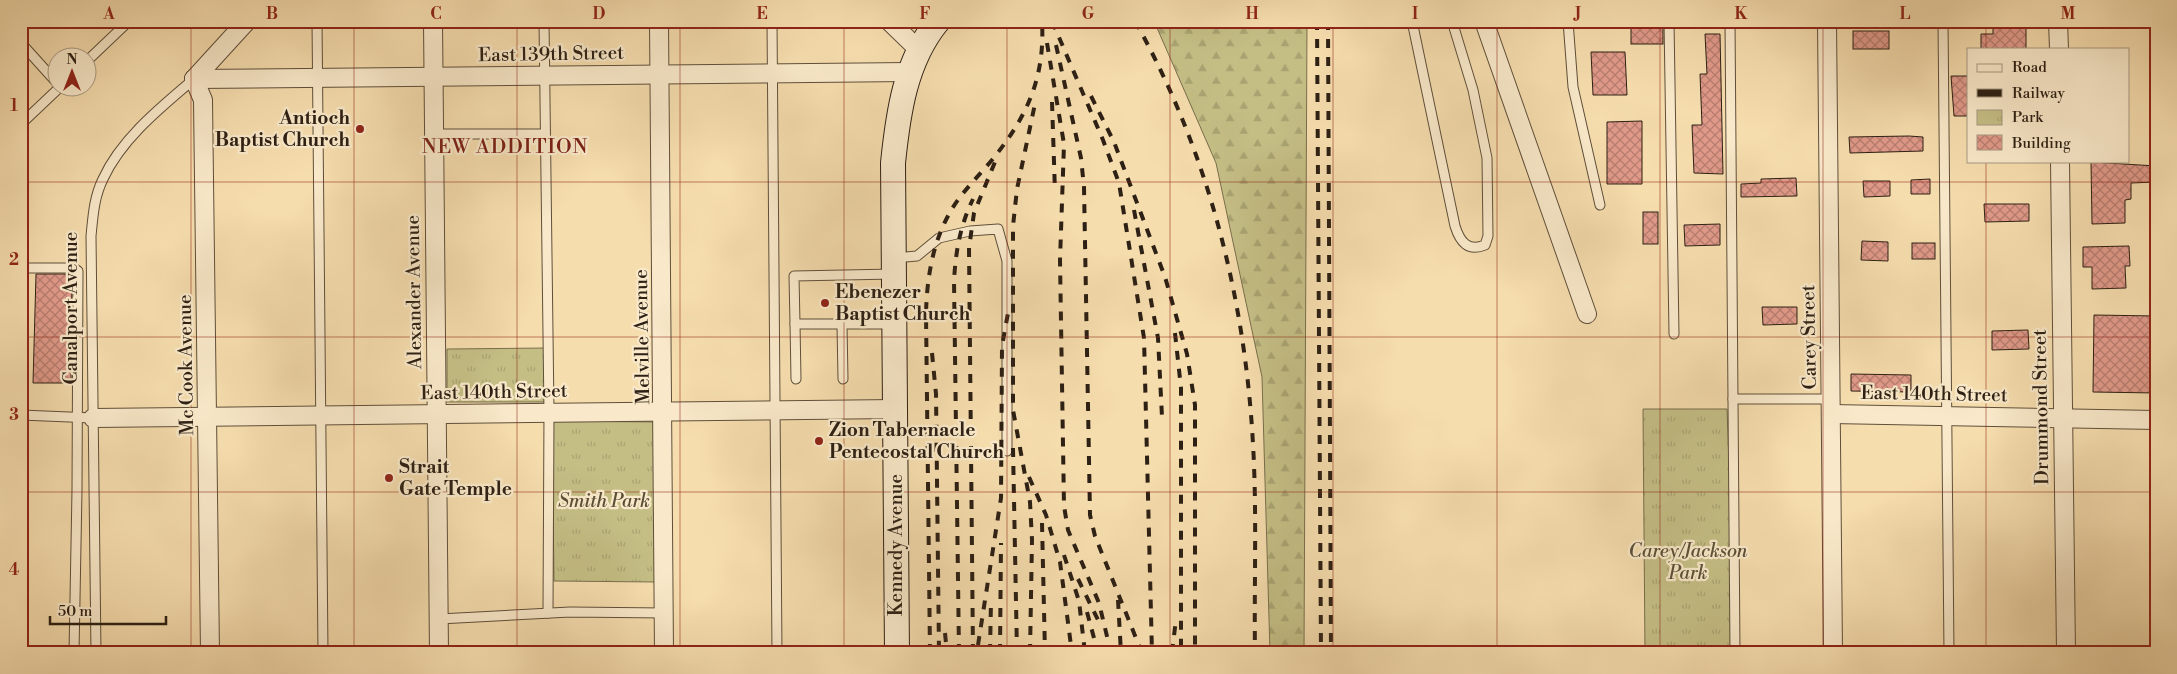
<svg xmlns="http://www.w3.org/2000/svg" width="2177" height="674" font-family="'Libre Bodoni',serif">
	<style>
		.forest { fill: url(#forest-firs); stroke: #786f4c }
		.park { fill: url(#park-tufts); stroke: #786f4c }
		.building { fill: url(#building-cross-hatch); stroke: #2d2014 }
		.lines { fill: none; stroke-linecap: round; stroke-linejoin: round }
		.service-casing { stroke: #5f4f3a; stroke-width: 11 }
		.minor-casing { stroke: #5f4f3a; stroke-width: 20 }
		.secondary-casing { stroke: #2d2014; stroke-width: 26 }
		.service { stroke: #f9e9ca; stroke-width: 9 }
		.minor { stroke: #f9e9ca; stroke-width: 18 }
		.secondary { stroke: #f9e9ca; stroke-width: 24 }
		.rail { stroke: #2d2014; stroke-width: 4; stroke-dasharray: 9 9; stroke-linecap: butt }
		.grid { fill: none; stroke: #8f2418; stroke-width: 1; stroke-opacity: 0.55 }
		.poi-dot { fill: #8f2418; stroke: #f9e9ca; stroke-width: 2 }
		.labels { text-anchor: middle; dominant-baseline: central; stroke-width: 4.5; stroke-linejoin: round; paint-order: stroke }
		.street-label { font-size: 19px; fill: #2d2014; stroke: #f9e9ca }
		.poi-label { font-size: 19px; font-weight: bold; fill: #2d2014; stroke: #f9e9ca; text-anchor: start }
		.park-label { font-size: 19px; font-style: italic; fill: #5a4f36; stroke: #f9e9ca }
		.neighbourhood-label { font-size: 20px; letter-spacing: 1px; fill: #7a1f14; stroke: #f9e9ca }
		.neatline { fill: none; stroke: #8f2418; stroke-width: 2 }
		.grid-label { font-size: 16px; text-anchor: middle; font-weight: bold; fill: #8f2418 }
	</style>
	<defs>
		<pattern id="forest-firs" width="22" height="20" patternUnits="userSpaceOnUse" patternTransform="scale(1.25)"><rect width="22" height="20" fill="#c4be85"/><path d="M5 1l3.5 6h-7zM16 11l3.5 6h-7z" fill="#a9a372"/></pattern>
		<pattern id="park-tufts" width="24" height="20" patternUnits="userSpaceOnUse" patternTransform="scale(1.25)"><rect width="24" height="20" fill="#c4be85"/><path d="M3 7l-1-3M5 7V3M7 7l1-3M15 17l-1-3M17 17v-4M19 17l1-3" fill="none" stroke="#a9a372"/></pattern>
		<pattern id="building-cross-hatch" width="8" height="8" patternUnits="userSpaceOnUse" patternTransform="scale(1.25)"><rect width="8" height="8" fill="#e19a8a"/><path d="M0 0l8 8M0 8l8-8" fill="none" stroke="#b77d70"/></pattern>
	</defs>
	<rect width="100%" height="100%" fill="#f6ddae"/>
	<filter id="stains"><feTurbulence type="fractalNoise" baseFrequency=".004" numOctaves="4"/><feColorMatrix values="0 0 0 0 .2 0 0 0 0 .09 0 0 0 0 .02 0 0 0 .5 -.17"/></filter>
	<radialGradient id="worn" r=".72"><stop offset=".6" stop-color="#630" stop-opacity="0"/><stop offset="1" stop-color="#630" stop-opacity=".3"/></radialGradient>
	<!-- forest -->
	<polygon class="forest" points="1154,21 1307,21 1304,653 1270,653 1262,377 1216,163"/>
	<!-- park -->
	<g class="park">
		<polygon points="548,348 548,402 447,402 447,349"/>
		<polygon points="1643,409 1727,409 1736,653 1645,653"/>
		<polygon points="552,421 656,422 656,582 554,581"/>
	</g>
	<!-- building -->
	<g class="building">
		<rect x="1631" y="21" width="32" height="23"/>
		<polygon points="1993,21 2026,21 2026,49 1981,49 1981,34 1993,34"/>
		<rect x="1853" y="31" width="36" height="18"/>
		<polygon points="1705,34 1720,34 1723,174 1694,173 1692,125 1702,125 1700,74 1707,74"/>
		<polygon points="1591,52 1625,52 1627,95 1593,95"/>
		<polygon points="1951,76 1968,76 1968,116 1954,116"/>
		<polygon points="1642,121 1642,184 1607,184 1607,122"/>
		<polygon points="1909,136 1923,137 1923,151 1850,153 1849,137"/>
		<polygon points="2091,162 2156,166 2156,182 2131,183 2131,199 2125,200 2125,223 2092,224"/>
		<polygon points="1796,178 1797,196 1741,197 1741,184 1761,183 1761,179"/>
		<polygon points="1930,179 1930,194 1911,194 1911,180"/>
		<polygon points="1863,181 1890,181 1890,196 1864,197"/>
		<polygon points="1984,204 2029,204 2029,221 1985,222"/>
		<rect x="1643" y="212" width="15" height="32"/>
		<polygon points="1720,224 1720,245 1685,246 1684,225"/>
		<polygon points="1862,241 1888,242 1888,261 1861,260"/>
		<rect x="1912" y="243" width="23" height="16"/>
		<polygon points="2129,246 2130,266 2125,266 2126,288 2092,289 2092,267 2083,267 2083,247"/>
		<polygon points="36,274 72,274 71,383 33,383"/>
		<polygon points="1762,307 1797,307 1797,324 1763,325"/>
		<polygon points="2094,315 2156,316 2156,393 2093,392"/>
		<polygon points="2028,330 2029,349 1992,350 1992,331"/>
		<polygon points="1851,374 1911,375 1911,392 1851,391"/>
	</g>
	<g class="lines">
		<!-- service casing -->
		<g class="service-casing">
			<g id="service">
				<polyline points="317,21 323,653"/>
				<polyline points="544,21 549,412 548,613"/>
				<polyline points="772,21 777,653"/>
				<path d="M1412 21 1455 226C1460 242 1468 252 1485 245L1488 236 1487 158 1473 90 1452 21"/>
				<polyline points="1568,21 1573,87 1600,205"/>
				<polyline points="1669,21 1674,334"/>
				<polyline points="1730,21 1735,653"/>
				<polyline points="1943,21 1949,653"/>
				<polyline points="21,43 58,84"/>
				<polyline points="88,60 129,21"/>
				<polyline points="21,124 59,88"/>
				<polyline points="434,134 545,134"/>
				<polyline points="894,258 917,256 939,238 970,231 998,229 1007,261 1007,451"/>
				<polyline points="21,268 74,268 78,271 77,490 74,653"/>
				<polyline points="795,324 794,276 894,274"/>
				<polyline points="842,325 843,379"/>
				<polyline points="796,379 795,324 894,324"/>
				<polyline points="1733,399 1831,399"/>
				<polyline points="21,415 93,418"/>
				<polyline points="439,619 570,612 664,613"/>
				<path d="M96 653 91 236C93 216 94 197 103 179 121 139 161 107 194 79"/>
			</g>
		</g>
		<!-- minor casing -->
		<g class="minor-casing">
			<g id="minor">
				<polyline points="433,21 439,653"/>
				<polyline points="659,21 664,653"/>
				<polyline points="889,21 920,51"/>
				<polyline points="1484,21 1587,314"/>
				<polyline points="1827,21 1833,653"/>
				<polyline points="2058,21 2059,49"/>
				<polyline points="194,79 909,72"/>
				<polyline points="194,79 203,100 210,653"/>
				<polyline points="194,79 247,21"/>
				<polyline points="2060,161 2066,653"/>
				<polyline points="1831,414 2156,420"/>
				<polyline points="93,418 895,409"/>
			</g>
		</g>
		<!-- secondary casing -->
		<g class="secondary-casing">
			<path id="secondary" d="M897 653 893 163C898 114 905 61 938 21"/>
		</g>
		<!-- service -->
		<use href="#service" class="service"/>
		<!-- minor -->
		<use href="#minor" class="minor"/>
		<!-- secondary -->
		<use href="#secondary" class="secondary"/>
		<!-- rail -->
		<g class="rail">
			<polyline points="1052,21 1103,140 1119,183 1144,338 1152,653"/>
			<path d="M1135 21C1208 151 1245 297 1253 444 1257 513 1254 584 1255 653"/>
			<polyline points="1317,21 1321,653"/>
			<polyline points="1328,21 1331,653"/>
			<polyline points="1047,43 1064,144 1060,260 1064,506 1068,530 1099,603 1111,653"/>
			<polyline points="1056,45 1081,158 1084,187 1090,515 1095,536 1142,653"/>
			<polyline points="1091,96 1114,142 1165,277 1187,354 1195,405 1195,653"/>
			<polyline points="1052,102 1055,192"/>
			<polyline points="1134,210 1158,338 1162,417"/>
			<polyline points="1175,333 1181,388 1181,653"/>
			<polyline points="932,353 936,394 939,653"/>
			<polyline points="1013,448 1017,653"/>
			<polyline points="1029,477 1046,515 1060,562 1072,653"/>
			<polyline points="1042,523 1045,653"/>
			<polyline points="1064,555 1079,601 1085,653"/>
			<polyline points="1078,579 1100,624"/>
			<polyline points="1118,600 1121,653"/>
			<polyline points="1087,612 1098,653"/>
			<polyline points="945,633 947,653"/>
			<polyline points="978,645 1001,498 1002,346 1008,313"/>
			<path d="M930 653 926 313C927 279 932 245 949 214 961 192 981 174 996 155 1029 113 1045 75 1042 21"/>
			<path d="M959 653 954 280C956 250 960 226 973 199"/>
			<polyline points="973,653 969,248 974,213 995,162"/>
			<polyline points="990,653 991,600"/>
			<polyline points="1000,653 1001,543"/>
			<polyline points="1030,653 1032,540 1030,502 1013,410 1013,226 1017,189 1036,99"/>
			<polyline points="1172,653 1176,619"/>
		</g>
	</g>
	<!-- grid -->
	<path class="grid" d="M191 21V653M354 21V653M517 21V653M680 21V653M844 21V653M1007 21V653M1170 21V653M1333 21V653M1497 21V653M1660 21V653M1823 21V653M1986 21V49M1986 161V653M21 182H2156M21 337H2156M21 492H2156"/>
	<!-- markers -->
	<g class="poi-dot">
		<circle cx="360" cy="129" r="5"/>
		<circle cx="825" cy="303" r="5"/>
		<circle cx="819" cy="441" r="5"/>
		<circle cx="389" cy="478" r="5"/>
	</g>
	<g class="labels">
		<!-- street labels -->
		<g class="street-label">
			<text transform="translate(551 54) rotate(-1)">East 139th Street</text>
			<text transform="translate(414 292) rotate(-91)">Alexander Avenue</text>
			<text transform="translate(71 308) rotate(-90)">Canalport Avenue</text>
			<text transform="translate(642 337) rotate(-91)">Melville Avenue</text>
			<text transform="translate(1809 337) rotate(-91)">Carey Street</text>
			<text transform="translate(186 365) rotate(-91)">Mc Cook Avenue</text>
			<text transform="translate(494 392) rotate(-1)">East 140th Street</text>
			<text transform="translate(1934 394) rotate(1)">East 140th Street</text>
			<text transform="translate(2041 407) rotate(-91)">Drummond Street</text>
			<text transform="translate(896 545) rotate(-90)">Kennedy Avenue</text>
		</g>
		<!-- poi labels -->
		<g class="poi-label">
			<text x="350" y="118" text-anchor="end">Antioch<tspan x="350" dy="22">Baptist Church</tspan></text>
			<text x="835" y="292">Ebenezer<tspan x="835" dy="22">Baptist Church</tspan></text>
			<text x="829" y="430">Zion Tabernacle<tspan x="829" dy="22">Pentecostal Church</tspan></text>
			<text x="399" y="467">Strait<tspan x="399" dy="22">Gate Temple</tspan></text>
		</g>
		<!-- park labels -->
		<g class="park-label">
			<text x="604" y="501">Smith Park</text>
			<text x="1688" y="551">Carey/Jackson<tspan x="1688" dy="22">Park</tspan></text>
		</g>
		<!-- neighbourhood labels -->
		<g class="neighbourhood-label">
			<text x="505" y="147">NEW ADDITION</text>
		</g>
	</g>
	<!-- margin -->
	<rect width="2177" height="674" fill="none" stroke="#f6ddae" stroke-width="55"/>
	<!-- legend -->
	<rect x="1967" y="48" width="162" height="115" fill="#f9e9ca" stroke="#a79981"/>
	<rect x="1977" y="64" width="25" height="8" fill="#f9e9ca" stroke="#a79981"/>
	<text x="2012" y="72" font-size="15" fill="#2d2014">Road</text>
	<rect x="1977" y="89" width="25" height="8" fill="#2d2014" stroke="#a79981"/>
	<text x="2012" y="98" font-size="15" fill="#2d2014">Railway</text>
	<rect x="1977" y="110" width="25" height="15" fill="url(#park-tufts)" stroke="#a79981"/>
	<text x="2012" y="122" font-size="15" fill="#2d2014">Park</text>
	<rect x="1977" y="135" width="25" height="15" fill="url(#building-cross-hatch)" stroke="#a79981"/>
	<text x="2012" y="148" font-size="15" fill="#2d2014">Building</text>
	<!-- north arrow -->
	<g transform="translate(72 72)"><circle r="24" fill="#f9e9ca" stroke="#a79981"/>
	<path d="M0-4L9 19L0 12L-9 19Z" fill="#8f2418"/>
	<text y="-8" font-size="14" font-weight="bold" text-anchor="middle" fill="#2d2014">N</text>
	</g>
	<!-- scale -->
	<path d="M50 616v8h116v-8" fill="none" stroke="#2d2014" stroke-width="2.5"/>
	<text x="58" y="616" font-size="15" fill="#2d2014" stroke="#f9e9ca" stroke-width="4" paint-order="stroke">50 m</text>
	<rect x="28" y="28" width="2122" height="618" class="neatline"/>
	<g class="grid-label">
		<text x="109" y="19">A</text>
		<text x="272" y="19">B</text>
		<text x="436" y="19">C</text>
		<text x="599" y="19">D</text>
		<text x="762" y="19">E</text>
		<text x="925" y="19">F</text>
		<text x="1088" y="19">G</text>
		<text x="1252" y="19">H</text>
		<text x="1415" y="19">I</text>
		<text x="1578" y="19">J</text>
		<text x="1741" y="19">K</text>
		<text x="1905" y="19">L</text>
		<text x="2068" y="19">M</text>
		<text x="14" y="111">1</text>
		<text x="14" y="265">2</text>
		<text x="14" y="420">3</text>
		<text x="14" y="575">4</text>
	</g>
	<rect width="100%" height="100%" filter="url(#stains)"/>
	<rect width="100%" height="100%" fill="url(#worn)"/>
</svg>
